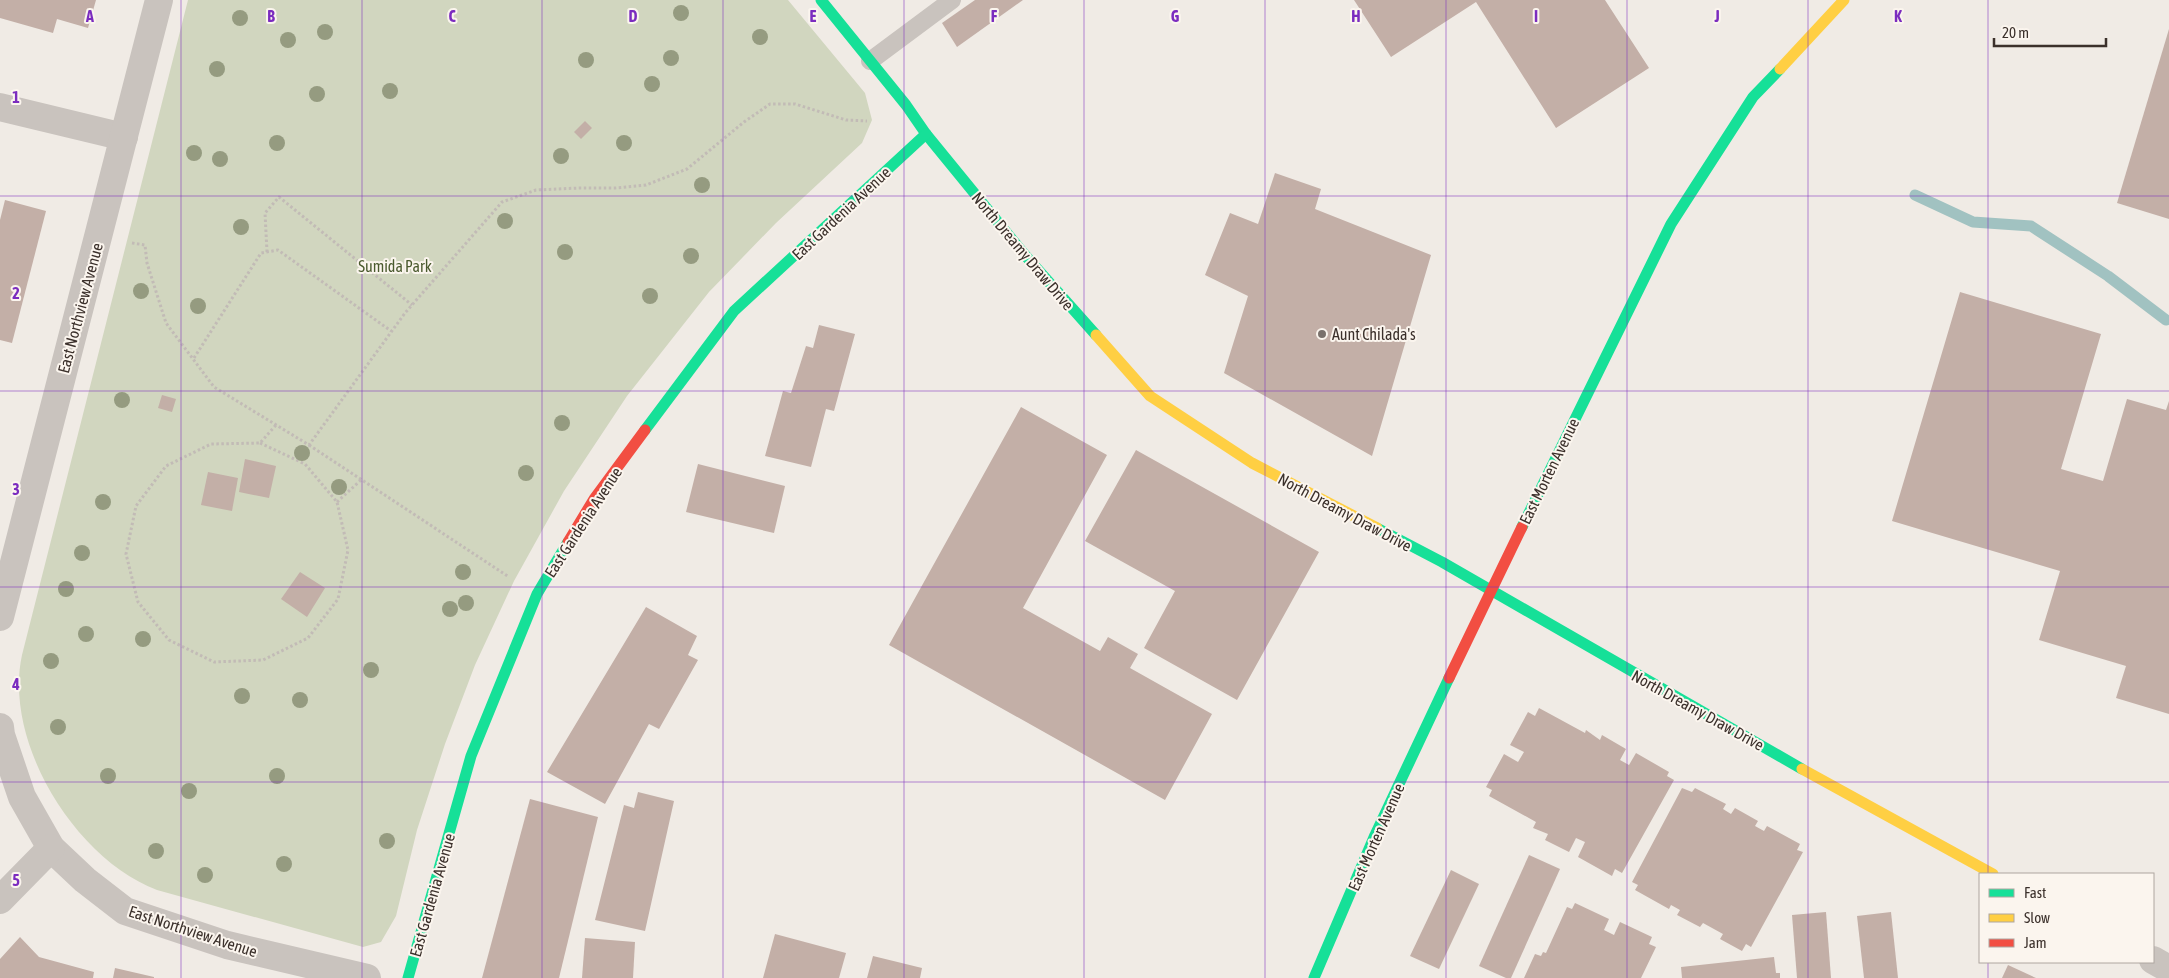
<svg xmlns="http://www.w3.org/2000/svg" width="2169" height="978" font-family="'Asap Condensed',sans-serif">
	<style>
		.green { fill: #d1d6bf }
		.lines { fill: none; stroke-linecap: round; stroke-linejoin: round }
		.stream { stroke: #a1c2c1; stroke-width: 11 }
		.building { fill: #c3afa7 }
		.path { stroke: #c2bbb6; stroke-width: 3; stroke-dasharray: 2.5 2.5; stroke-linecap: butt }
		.lane { stroke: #c9c3be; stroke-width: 18 }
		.street { stroke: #c9c3be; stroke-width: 28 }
		.fast { stroke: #16e098; stroke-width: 11 }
		.slow { stroke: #ffcf43; stroke-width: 11 }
		.jam { stroke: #f24e42; stroke-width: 11 }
		.tree { fill: #959b80 }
		.grid { fill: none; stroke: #7b2cbf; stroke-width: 1; stroke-opacity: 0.55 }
		.poi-dot { fill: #7a716c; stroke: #fbf5ee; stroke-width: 2 }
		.labels { text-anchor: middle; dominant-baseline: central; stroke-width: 4; stroke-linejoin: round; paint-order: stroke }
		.street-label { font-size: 16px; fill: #3b302b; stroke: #fbf5ee }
		.park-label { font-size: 16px; fill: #4a5a2e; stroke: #fbf5ee }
		.poi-label { font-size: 16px; fill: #3b302b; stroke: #fbf5ee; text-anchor: start }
		.grid-label { font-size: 16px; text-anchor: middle; font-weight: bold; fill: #7b2cbf; stroke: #fbf5ee; stroke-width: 4; stroke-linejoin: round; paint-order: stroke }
	</style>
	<rect width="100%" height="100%" fill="#f0ebe5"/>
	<!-- green -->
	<path class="green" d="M188 0H788L865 93 872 120 862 143 776 223 709 292 627 396 564 491 514 581 475 665 445 744 417 830 396 916 381 942 363 947 157 890C75 859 3 742 22 655Z"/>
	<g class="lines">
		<!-- stream -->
		<polyline class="stream" points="1915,195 1973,222 2031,226 2108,276 2166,320"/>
	</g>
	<!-- building -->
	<g class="building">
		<polygon points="0,0 96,0 88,28 57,19 53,33 0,18"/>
		<polygon points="975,0 1023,0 957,47 942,23"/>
		<polygon points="1354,0 1605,0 1649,68 1556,128 1476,2 1391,57"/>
		<polygon points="2169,29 2169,219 2117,203"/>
		<polygon points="585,121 592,128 581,139 574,132"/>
		<polygon points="1275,173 1321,189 1315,209 1431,255 1372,456 1224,373 1248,296 1205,275 1230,213 1258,224"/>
		<polygon points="5,200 46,211 12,343 0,340 0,220"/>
		<polygon points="1960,292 2101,334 2061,469 2103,481 2127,399 2166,410 2169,401 2169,714 2116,698 2126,666 2039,640 2060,571 1892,521"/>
		<polygon points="819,325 855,334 834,411 826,409 811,467 765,456 783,391 791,393 806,346 813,348"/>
		<polygon points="162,395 176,399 172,412 158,408"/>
		<polygon points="1021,407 1107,455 1023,608 1100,651 1108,637 1138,654 1130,668 1212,714 1165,800 889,645"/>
		<polygon points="1136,450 1319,552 1237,700 1144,648 1175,591 1085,541"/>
		<polygon points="245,459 276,466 269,498 239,492"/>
		<polygon points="698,464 785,486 774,533 686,512"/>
		<polygon points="208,472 238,478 232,511 201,505"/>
		<polygon points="300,572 325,588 307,617 281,599"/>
		<polygon points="646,607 697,636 688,655 698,660 659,729 649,724 605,804 547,772"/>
		<polygon points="1539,708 1585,733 1586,730 1600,740 1602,735 1626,749 1620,760 1629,765 1636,753 1669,772 1667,776 1674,780 1622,873 1615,869 1612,876 1578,857 1585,842 1576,838 1569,852 1545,840 1548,834 1533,828 1536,822 1489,796 1492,790 1486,787 1504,754 1518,762 1524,752 1510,745 1528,712 1535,716"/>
		<polygon points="1682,788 1692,792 1695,788 1726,804 1723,809 1731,814 1735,808 1758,821 1755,826 1764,831 1767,826 1800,844 1797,850 1803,852 1751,947 1746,944 1742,951 1720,939 1723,934 1703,923 1700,927 1677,915 1680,910 1671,905 1669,909 1635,890 1638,885 1632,882"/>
		<polygon points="638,792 674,801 645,931 595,920 624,805 634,808"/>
		<polygon points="530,799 598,817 559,978 482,978"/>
		<polygon points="1529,855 1560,869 1511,978 1506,978 1479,966"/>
		<polygon points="1451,870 1479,884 1439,969 1410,956"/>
		<polygon points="1575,903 1609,919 1604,930 1614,935 1620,922 1652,937 1649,944 1656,947 1641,978 1524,978 1535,954 1541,956 1543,952 1546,953 1567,907 1572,909"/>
		<polygon points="1826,912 1831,978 1797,978 1792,915"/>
		<polygon points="1891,912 1898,978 1864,978 1857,916"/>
		<polygon points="775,934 846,953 839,978 763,978"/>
		<polygon points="20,937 39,957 94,972 93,978 0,978 0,959"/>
		<polygon points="585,938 635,942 633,978 582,978"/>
		<polygon points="873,956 922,968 920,978 867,978"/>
		<polygon points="1774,957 1776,973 1780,973 1780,978 1682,978 1681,967"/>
		<polygon points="2008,965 2036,978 2002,978"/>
		<polygon points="115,968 154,977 154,978 113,978"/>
	</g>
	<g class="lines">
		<!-- path -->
		<g class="path">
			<polyline points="132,243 145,245 147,263 166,323 214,387 309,445 405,313 502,202 536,190 579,188 615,188 646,185 687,169 744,122 770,104 795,104 846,120 867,121"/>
			<polyline points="267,252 265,213 279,197 412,305"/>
			<polyline points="194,358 261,253 278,250 391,331"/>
			<polyline points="260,443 305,464 337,502 348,550 338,599 308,638 263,660 214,662 169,640 138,602 126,554 136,506 166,466 211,444 260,443 276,425"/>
			<polyline points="309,445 509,577"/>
			<polyline points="337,502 361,480"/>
		</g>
		<!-- lane -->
		<polyline class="lane" points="870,61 952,0"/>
		<!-- street -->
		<g class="street">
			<polyline points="0,107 124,137"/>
			<polyline points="0,617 159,0"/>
			<polyline points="0,727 1,735 22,797 51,848 85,880 125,911 227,945 367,978"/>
			<polyline points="0,900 51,848"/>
			<polyline points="2153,960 2169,969"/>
		</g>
		<!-- fast -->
		<g class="fast">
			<polyline points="821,0 906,105 926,134 1024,254 1096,335"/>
			<polyline points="645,430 734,311 926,134"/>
			<polyline points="1522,527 1671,224 1753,97 1780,69"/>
			<polyline points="1377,528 1442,562 1802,769"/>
			<polyline points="408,978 471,756 537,594 568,542"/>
			<polyline points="1314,978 1375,835 1449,678"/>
		</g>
		<!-- slow -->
		<g class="slow">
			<polyline points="1780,69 1844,0"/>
			<polyline points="1096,335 1150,396 1252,463 1377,528"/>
			<polyline points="1802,769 1993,874"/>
		</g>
		<!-- jam -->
		<g class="jam">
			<polyline points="568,542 594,499 645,430"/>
			<polyline points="1449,678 1522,527"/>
		</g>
	</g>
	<!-- trees -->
	<g class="tree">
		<circle cx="681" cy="13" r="8"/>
		<circle cx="240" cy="18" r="8"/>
		<circle cx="325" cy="32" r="8"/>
		<circle cx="760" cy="37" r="8"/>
		<circle cx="288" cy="40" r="8"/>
		<circle cx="671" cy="58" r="8"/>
		<circle cx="586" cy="60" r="8"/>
		<circle cx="217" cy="69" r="8"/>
		<circle cx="652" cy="84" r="8"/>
		<circle cx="390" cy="91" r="8"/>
		<circle cx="317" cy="94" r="8"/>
		<circle cx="277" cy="143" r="8"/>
		<circle cx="624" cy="143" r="8"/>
		<circle cx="194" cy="153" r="8"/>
		<circle cx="561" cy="156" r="8"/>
		<circle cx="220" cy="159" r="8"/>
		<circle cx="702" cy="185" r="8"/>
		<circle cx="505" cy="221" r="8"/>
		<circle cx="241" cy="227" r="8"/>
		<circle cx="565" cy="252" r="8"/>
		<circle cx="691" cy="256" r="8"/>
		<circle cx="141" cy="291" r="8"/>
		<circle cx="650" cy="296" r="8"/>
		<circle cx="198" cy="306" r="8"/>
		<circle cx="122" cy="400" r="8"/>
		<circle cx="562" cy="423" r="8"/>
		<circle cx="302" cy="453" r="8"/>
		<circle cx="526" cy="473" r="8"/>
		<circle cx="339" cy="487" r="8"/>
		<circle cx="103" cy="502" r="8"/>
		<circle cx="82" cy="553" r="8"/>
		<circle cx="463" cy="572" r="8"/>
		<circle cx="66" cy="589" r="8"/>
		<circle cx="466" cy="603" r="8"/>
		<circle cx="450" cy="609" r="8"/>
		<circle cx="86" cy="634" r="8"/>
		<circle cx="143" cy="639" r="8"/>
		<circle cx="51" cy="661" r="8"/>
		<circle cx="371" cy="670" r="8"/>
		<circle cx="242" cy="696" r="8"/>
		<circle cx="300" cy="700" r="8"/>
		<circle cx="58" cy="727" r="8"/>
		<circle cx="108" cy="776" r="8"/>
		<circle cx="277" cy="776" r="8"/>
		<circle cx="189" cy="791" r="8"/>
		<circle cx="387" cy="841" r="8"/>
		<circle cx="156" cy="851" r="8"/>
		<circle cx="284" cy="864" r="8"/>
		<circle cx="205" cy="875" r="8"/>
	</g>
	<!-- grid -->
	<path class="grid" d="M181 0V978M362 0V978M542 0V978M723 0V978M904 0V978M1084 0V978M1265 0V978M1446 0V978M1627 0V978M1808 0V978M1988 0V874M0 196H2169M0 391H2169M0 587H2169M0 782H2169M1988 962V978"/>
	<!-- markers -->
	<circle class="poi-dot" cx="1322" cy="334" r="5"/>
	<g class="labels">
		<!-- street labels -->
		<g class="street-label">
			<text transform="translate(841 213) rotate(-43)">East Gardenia Avenue</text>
			<text transform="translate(1023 251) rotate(50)">North Dreamy Draw Drive</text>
			<text transform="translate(80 308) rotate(-75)">East Northview Avenue</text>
			<text transform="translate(1549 471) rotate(-64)">East Morten Avenue</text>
			<text transform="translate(1345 512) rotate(28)">North Dreamy Draw Drive</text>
			<text transform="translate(583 522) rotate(-57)">East Gardenia Avenue</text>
			<text transform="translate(1698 710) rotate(29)">North Dreamy Draw Drive</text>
			<text transform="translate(1376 837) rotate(-66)">East Morten Avenue</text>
			<text transform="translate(432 895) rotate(-74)">East Gardenia Avenue</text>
			<text transform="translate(193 931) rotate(18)">East Northview Avenue</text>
		</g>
		<!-- park labels -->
		<g class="park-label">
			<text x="395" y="266">Sumida Park</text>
		</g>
		<!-- poi labels -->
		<g class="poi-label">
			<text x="1332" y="334">Aunt Chilada's</text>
		</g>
	</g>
	<g class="grid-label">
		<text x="90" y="22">A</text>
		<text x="271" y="22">B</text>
		<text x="452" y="22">C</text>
		<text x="633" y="22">D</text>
		<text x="813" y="22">E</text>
		<text x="994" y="22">F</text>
		<text x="1175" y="22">G</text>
		<text x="1356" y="22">H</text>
		<text x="1536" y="22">I</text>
		<text x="1717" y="22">J</text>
		<text x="1898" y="22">K</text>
		<text x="16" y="103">1</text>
		<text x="16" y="299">2</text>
		<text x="16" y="495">3</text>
		<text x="16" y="690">4</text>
		<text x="16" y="886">5</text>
	</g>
	<!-- legend -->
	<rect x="1979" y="873" width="175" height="90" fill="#fbf5ee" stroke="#aea6a0"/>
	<rect x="1989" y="889" width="25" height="8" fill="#16e098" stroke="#aea6a0"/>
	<text x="2024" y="898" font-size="15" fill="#3b302b">Fast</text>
	<rect x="1989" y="914" width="25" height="8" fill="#ffcf43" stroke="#aea6a0"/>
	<text x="2024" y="923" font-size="15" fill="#3b302b">Slow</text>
	<rect x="1989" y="939" width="25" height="8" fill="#f24e42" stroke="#aea6a0"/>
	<text x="2024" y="948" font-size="15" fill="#3b302b">Jam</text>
	<!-- scale -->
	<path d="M1994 38v8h112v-8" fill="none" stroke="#3b302b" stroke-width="2.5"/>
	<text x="2002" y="38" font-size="15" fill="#3b302b" stroke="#fbf5ee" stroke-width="4" paint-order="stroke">20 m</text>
</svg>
